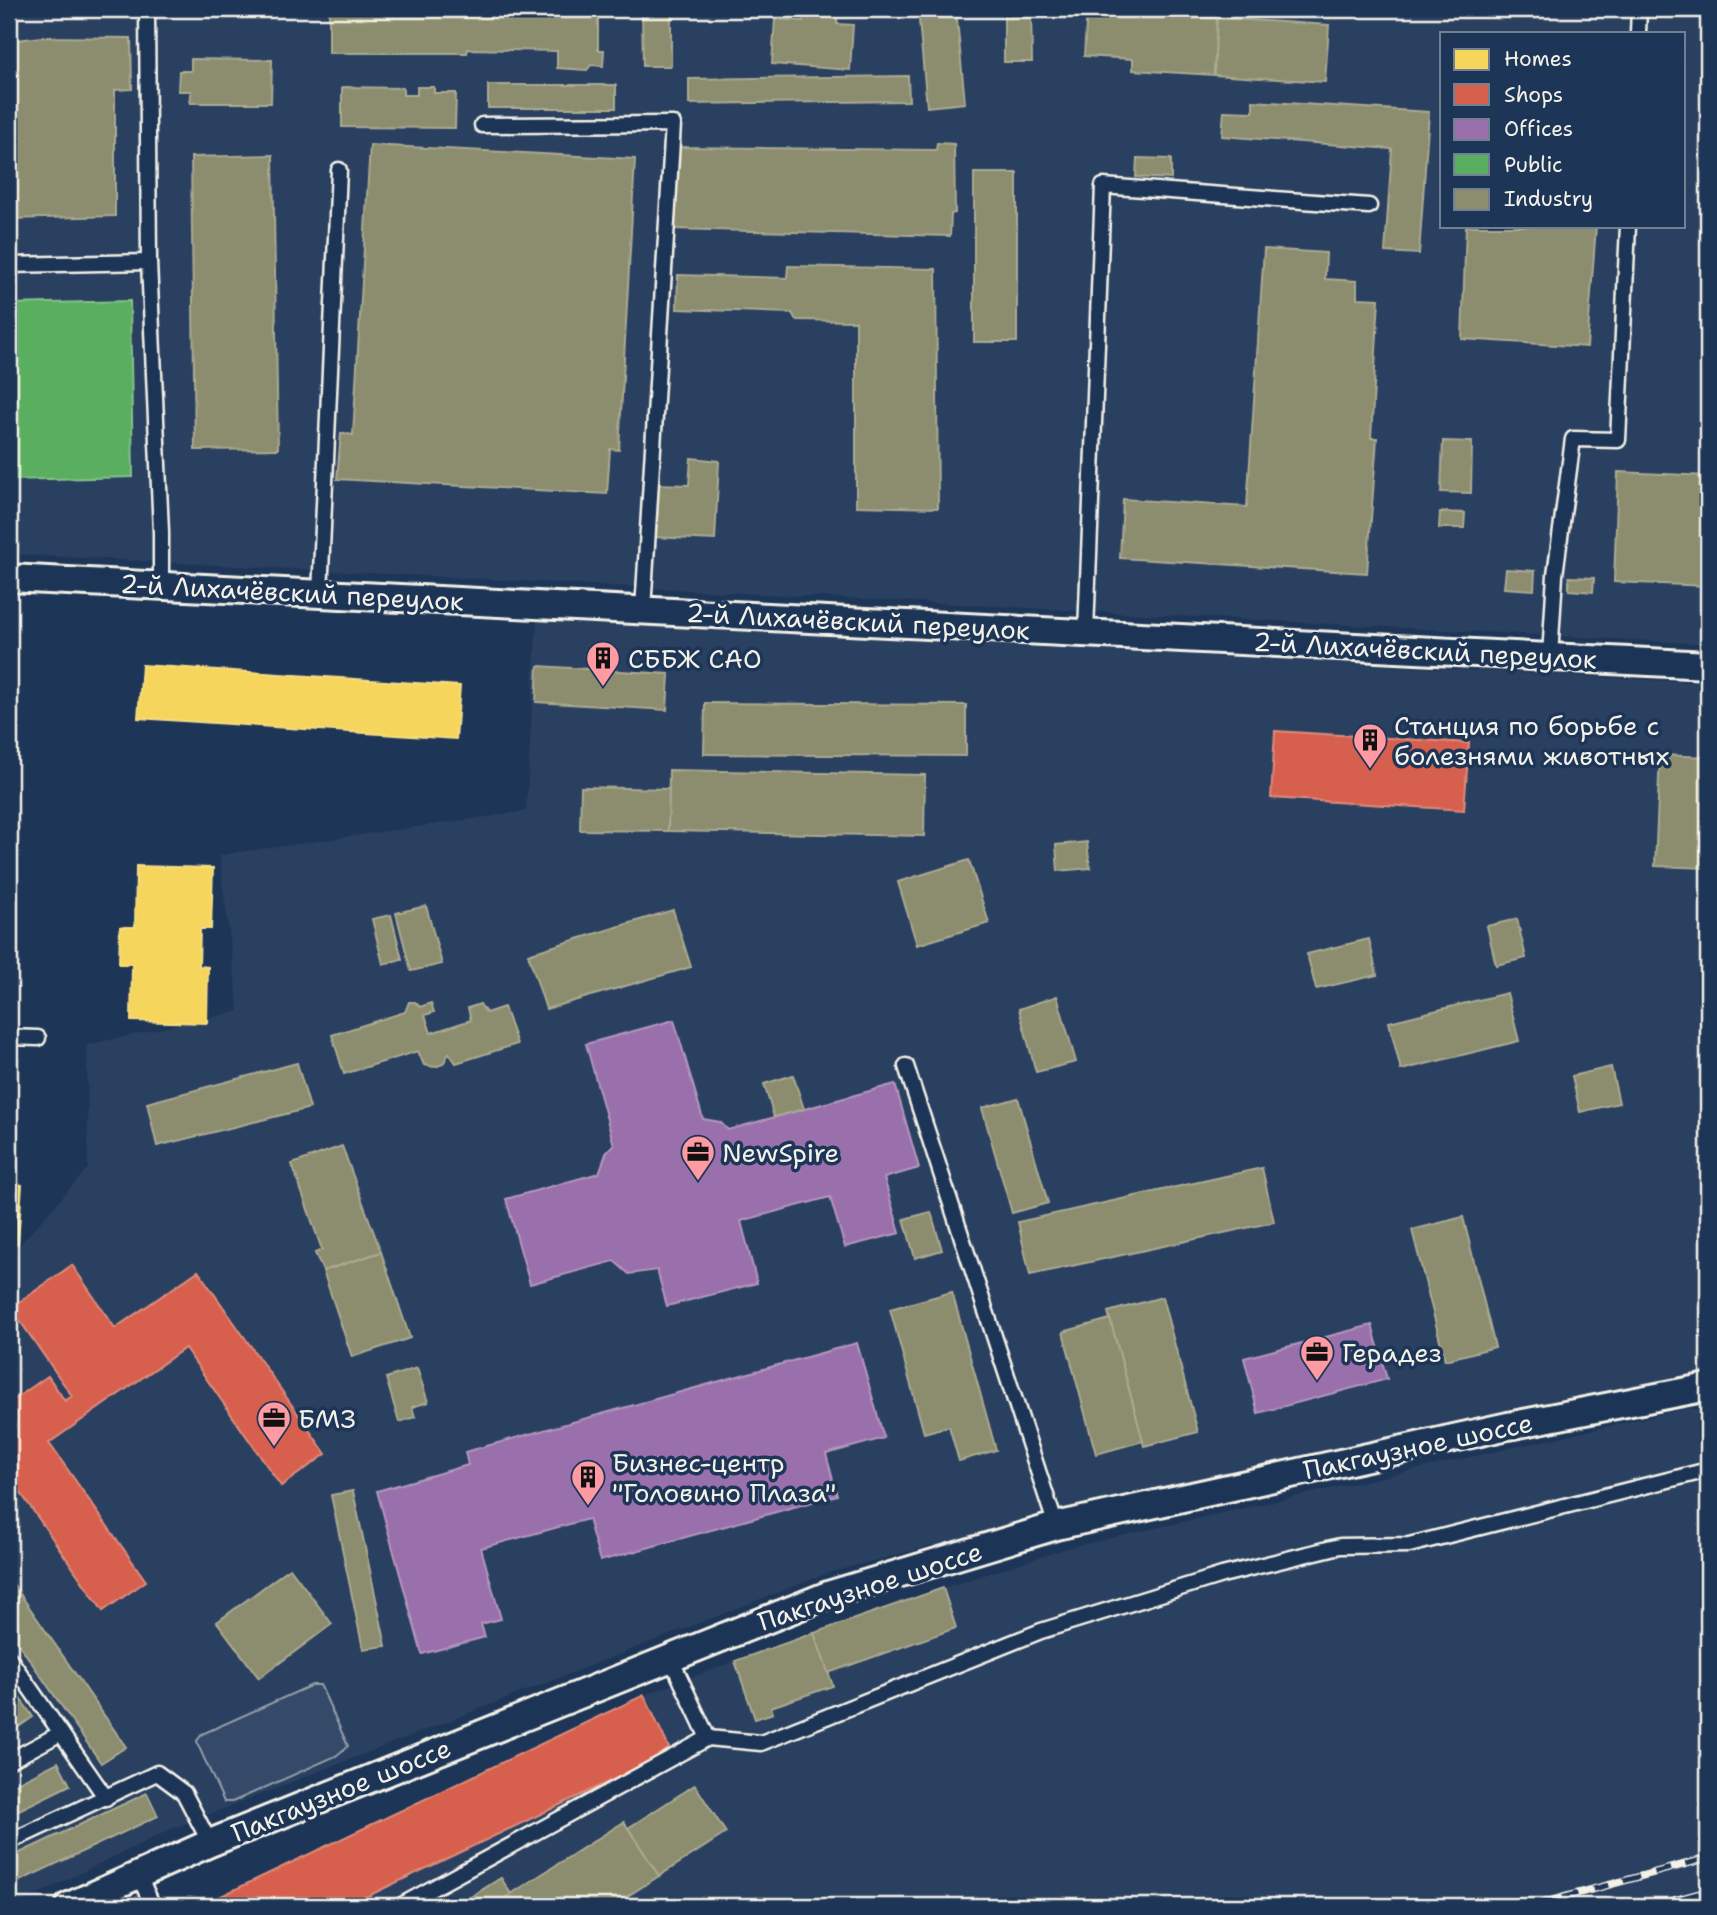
<svg xmlns="http://www.w3.org/2000/svg" width="1717" height="1915" font-family="'Shantell Sans',sans-serif">
	<style>
		.built { fill: #2a4060; fill-rule: evenodd }
		.green { fill: #354a67; stroke: #949ea8; stroke-width: 2 }
		.homes { fill: #f6d55c; stroke: #f5dd86; stroke-width: 2 }
		.shops { fill: #d6604d; stroke: #df8c7c; stroke-width: 2 }
		.offices { fill: #9970ab; stroke: #b497bd; stroke-width: 2 }
		.public { fill: #5aae61; stroke: #88c28a; stroke-width: 2 }
		.industry { fill: #8c8c6e; stroke: #abaa93; stroke-width: 2 }
		.lines { fill: none; stroke-linecap: round; stroke-linejoin: round }
		.service-casing { stroke: #f4f1e8; stroke-width: 19 }
		.minor-casing { stroke: #f4f1e8; stroke-width: 32 }
		.service { stroke: #1d3557; stroke-width: 14 }
		.minor { stroke: #1d3557; stroke-width: 26 }
		.rail-casing { stroke: #f4f1e8; stroke-width: 8 }
		.rail { stroke: #1d3557; stroke-width: 5; stroke-dasharray: 16; stroke-linecap: butt }
		.labels { text-anchor: middle; dominant-baseline: central; stroke-width: 7; stroke-linejoin: round; paint-order: stroke }
		.street-label { font-size: 26px; fill: #f4f1e8; stroke: #1d3557 }
		.poi-label { font-size: 26px; fill: #f4f1e8; stroke: #1d3557; text-anchor: start }
	</style>
	<rect width="100%" height="100%" fill="#1d3557"/>
	<filter id="ink" filterUnits="userSpaceOnUse"><feTurbulence type="fractalNoise" baseFrequency=".0143" numOctaves="2"/><feDisplacementMap in="SourceGraphic" scale="14" xChannelSelector="R" yChannelSelector="G"/><feConvolveMatrix kernelMatrix="1 2 1 2 8 2 1 2 1" color-interpolation-filters="sRGB"/></filter>
	<g filter="url(#ink)">
		<!-- built -->
		<g class="built">
			<path d="M9 9H1708V644L9 554ZM1442 33H1684V226H1442Z"/>
			<polygon points="537,620 1708,683 1708,1374 1071,1509 828,1573 169,1830 13,1906 9,1906 9,1253 19,1246 88,1168 87,1045 239,1011 219,855 526,811"/>
			<polygon points="1689,1408 1708,1411 1708,1906 200,1906 644,1695 735,1661 943,1588 1071,1547"/>
		</g>
		<!-- green -->
		<polygon class="green" points="312,1685 320,1685 322,1689 348,1746 336,1756 239,1799 232,1802 224,1802 198,1745 197,1741 202,1734"/>
		<!-- homes -->
		<g class="homes">
			<polygon points="142,665 460,686 456,739 138,718"/>
			<polygon points="136,866 213,868 211,929 200,929 199,966 208,967 207,1023 131,1021 132,964 119,964 120,927 135,927"/>
			<polygon points="9,1184 22,1185 18,1244 9,1243"/>
		</g>
		<!-- shops -->
		<g class="shops">
			<polygon points="1275,731 1469,743 1464,810 1271,798"/>
			<polygon points="72,1265 115,1328 198,1271 326,1454 281,1486 185,1348 49,1443 146,1581 103,1611 9,1476 9,1403 48,1376 65,1401 72,1396 11,1308"/>
			<polygon points="644,1695 671,1752 347,1906 200,1906"/>
		</g>
		<!-- offices -->
		<g class="offices">
			<polygon points="674,1020 703,1119 720,1122 728,1130 895,1084 919,1168 884,1178 900,1233 845,1247 830,1197 741,1221 757,1283 667,1306 657,1270 629,1274 614,1261 530,1284 506,1199 599,1173 607,1151 614,1145 586,1044"/>
			<polygon points="1372,1325 1387,1379 1258,1413 1244,1358"/>
			<polygon points="857,1343 884,1438 826,1454 837,1495 600,1561 588,1519 481,1548 501,1619 481,1624 485,1637 422,1654 377,1491 468,1465 465,1452"/>
		</g>
		<!-- public -->
		<polygon class="public" points="130,301 133,477 9,480 9,304"/>
		<!-- industry -->
		<g class="industry">
			<polygon points="329,9 598,9 598,50 604,50 603,66 591,65 587,70 557,68 557,51 468,49 467,53 329,53"/>
			<polygon points="642,9 671,9 671,66 643,66"/>
			<polygon points="804,9 838,9 837,24 853,25 850,70 772,64 775,19 803,21"/>
			<polygon points="918,9 956,9 965,103 927,107"/>
			<polygon points="1004,9 1031,9 1032,62 1004,62"/>
			<polygon points="1087,9 1137,9 1136,13 1217,18 1214,75 1133,70 1133,59 1084,56"/>
			<polygon points="1217,18 1329,25 1325,82 1214,75"/>
			<polygon points="42,37 131,38 132,89 115,90 115,216 9,219 9,41"/>
			<polygon points="191,59 272,60 271,103 190,103 191,91 178,91 179,71 191,71"/>
			<polygon points="908,76 909,101 689,104 689,79"/>
			<rect x="488" y="85" width="128" height="23"/>
			<polygon points="342,87 403,88 403,95 417,95 417,87 434,87 434,93 456,93 455,128 342,127"/>
			<polygon points="1253,101 1429,112 1419,254 1385,252 1392,149 1222,136 1224,111 1253,112"/>
			<polygon points="937,143 954,144 955,213 951,214 950,236 672,229 674,147 936,150"/>
			<polygon points="370,145 635,159 619,450 610,449 607,494 337,479 341,433 353,435"/>
			<polygon points="273,155 278,449 195,450 191,157"/>
			<polygon points="1137,158 1171,159 1171,179 1136,177"/>
			<rect x="974" y="173" width="43" height="169"/>
			<polygon points="1466,226 1596,226 1587,347 1462,339"/>
			<polygon points="1264,249 1326,253 1325,279 1357,281 1357,298 1379,299 1371,438 1377,438 1367,573 1120,558 1123,499 1247,507"/>
			<polygon points="788,266 936,269 938,508 856,506 856,321 796,320 792,313 677,309 678,275 787,278"/>
			<polygon points="1443,441 1472,442 1471,493 1441,492"/>
			<polygon points="691,458 719,461 715,540 653,537 656,484 689,485"/>
			<polygon points="1618,472 1708,476 1708,586 1614,582"/>
			<polygon points="1440,512 1465,513 1464,528 1439,528"/>
			<polygon points="1506,569 1535,571 1534,590 1504,588"/>
			<polygon points="1569,577 1594,578 1593,592 1569,590"/>
			<polygon points="538,666 669,674 667,710 536,702"/>
			<polygon points="705,703 966,705 966,756 704,754"/>
			<polygon points="1660,755 1708,757 1708,868 1655,866"/>
			<polygon points="669,770 925,775 924,836 668,831"/>
			<polygon points="581,787 669,789 668,831 580,830"/>
			<polygon points="1087,842 1090,868 1058,871 1056,845"/>
			<polygon points="969,860 989,923 917,945 898,882"/>
			<polygon points="426,906 442,964 411,971 396,913"/>
			<polygon points="673,910 691,967 546,1009 528,954"/>
			<polygon points="391,915 402,959 383,964 372,919"/>
			<polygon points="1517,919 1526,958 1496,965 1487,926"/>
			<polygon points="1369,939 1377,975 1316,989 1307,954"/>
			<polygon points="1507,993 1519,1041 1401,1070 1389,1022"/>
			<polygon points="1057,996 1076,1062 1036,1072 1019,1009"/>
			<polygon points="409,1002 415,1002 420,1007 431,1003 434,1012 425,1015 431,1033 471,1020 468,1008 480,1004 486,1013 504,1007 517,1044 456,1063 449,1053 443,1064 435,1067 424,1065 418,1051 344,1074 332,1035 405,1012"/>
			<polygon points="297,1063 310,1108 157,1146 147,1103"/>
			<polygon points="1611,1067 1619,1103 1580,1112 1572,1076"/>
			<polygon points="793,1075 804,1109 774,1117 764,1084"/>
			<polygon points="1018,1098 1048,1203 1012,1213 982,1108"/>
			<polygon points="342,1146 381,1252 323,1271 315,1253 322,1250 292,1164"/>
			<polygon points="1262,1168 1274,1222 1030,1275 1018,1222"/>
			<polygon points="931,1212 942,1250 915,1258 904,1219"/>
			<polygon points="1463,1217 1495,1347 1445,1360 1412,1230"/>
			<polygon points="381,1252 410,1338 352,1357 323,1271"/>
			<polygon points="952,1292 996,1450 959,1461 949,1426 924,1433 890,1309"/>
			<polygon points="1162,1297 1198,1432 1144,1446 1108,1312"/>
			<polygon points="1110,1319 1143,1441 1096,1454 1063,1332"/>
			<polygon points="417,1368 428,1402 412,1407 415,1417 399,1422 386,1378"/>
			<polygon points="353,1491 386,1646 363,1649 331,1495"/>
			<polygon points="290,1568 332,1624 259,1678 217,1622"/>
			<polygon points="9,1578 126,1747 101,1763 9,1630"/>
			<polygon points="943,1588 956,1628 828,1673 814,1633"/>
			<polygon points="814,1633 833,1686 771,1707 773,1713 755,1719 735,1661"/>
			<polygon points="9,1682 33,1717 11,1732 9,1729"/>
			<polygon points="58,1762 70,1785 9,1815 9,1787"/>
			<polygon points="695,1785 726,1833 659,1876 628,1828"/>
			<polygon points="147,1793 158,1816 9,1886 9,1858"/>
			<polygon points="624,1822 659,1876 612,1906 492,1906"/>
			<polygon points="501,1878 511,1894 492,1906 456,1906"/>
		</g>
		<g class="lines">
			<!-- service casing -->
			<g class="service-casing">
				<g id="service">
					<polyline points="147,9 149,262 161,532 161,586"/>
					<polyline points="1638,33 1639,9"/>
					<polyline points="482,125 673,124 643,610"/>
					<polyline points="9,265 149,262"/>
					<polyline points="320,594 339,170"/>
					<polyline points="1086,633 1103,186 1369,206"/>
					<polyline points="1550,657 1555,575 1573,439 1618,440 1628,226"/>
					<polyline points="9,1037 38,1038"/>
					<polyline points="906,1066 1056,1526"/>
					<polyline points="9,1658 106,1798"/>
					<polyline points="708,1738 761,1743 1041,1631 1222,1575 1340,1546 1409,1545 1708,1470"/>
					<polyline points="9,1761 61,1733"/>
					<polyline points="9,1842 157,1773 184,1793 210,1843"/>
					<polyline points="138,1874 153,1906"/>
					<polyline points="400,1906 708,1738 670,1657"/>
				</g>
			</g>
			<!-- minor casing -->
			<g class="minor-casing">
				<g id="minor">
					<polyline points="9,578 1708,665"/>
					<polyline points="69,1906 210,1843 828,1595 1056,1526 1508,1426 1708,1387"/>
				</g>
			</g>
			<!-- service -->
			<use href="#service" class="service"/>
			<!-- minor -->
			<use href="#minor" class="minor"/>
			<!-- rail casing -->
			<g class="rail-casing">
				<g id="rail">
					<polyline points="1531,1906 1708,1858"/>
					<polyline points="1653,1906 1708,1891"/>
				</g>
			</g>
			<!-- rail -->
			<use href="#rail" class="rail"/>
		</g>
	</g>
	<!-- icons -->
	<defs>
		<g id="building-pin" transform="scale(1.75)"><path d="M0 17L-7.5 6A9.5 9.5 0 1 1 7.5 6Z" fill="#ff9aa2" stroke="#1d3557"/><path d="M-4-6H4V6H1V3H-1V6H-4ZM-2.5-4.3h1.7v1.8h-1.7ZM.8-4.3h1.7v1.8H.8ZM-2.5-1h1.7V.8h-1.7ZM.8-1h1.7V.8H.8Z" fill="#111"/></g>
		<g id="office-pin" transform="scale(1.75)"><path d="M0 17L-7.5 6A9.5 9.5 0 1 1 7.5 6Z" fill="#ff9aa2" stroke="#1d3557"/><path d="M-6-3h4V-5.5h4V-3h4V5H-6ZM-1-4.5V-3h2v-1.5ZM-6 0V1H6V0Z" fill="#111"/></g>
	</defs>
	<g fill-rule="evenodd">
		<use href="#building-pin" x="603" y="658"/>
		<use href="#building-pin" x="1370" y="740"/>
		<use href="#office-pin" x="698" y="1152"/>
		<use href="#office-pin" x="1317" y="1352"/>
		<use href="#office-pin" x="274" y="1418"/>
		<use href="#building-pin" x="588" y="1477"/>
	</g>
	<g class="labels">
		<!-- street labels -->
		<g class="street-label">
			<text transform="translate(292 592) rotate(3)">2-й Лихачёвский переулок</text>
			<text transform="translate(858 621) rotate(3)">2-й Лихачёвский переулок</text>
			<text transform="translate(1425 650) rotate(3)">2-й Лихачёвский переулок</text>
			<text transform="translate(1418 1446) rotate(-12)">Пакгаузное шоссе</text>
			<text transform="translate(870 1586) rotate(-18)">Пакгаузное шоссе</text>
			<text transform="translate(341 1790) rotate(-22)">Пакгаузное шоссе</text>
		</g>
		<!-- poi labels -->
		<g class="poi-label">
			<text x="628" y="658">СББЖ САО</text>
			<text x="1394" y="725">Станция по борьбе с<tspan x="1394" dy="30">болезнями животных</tspan></text>
			<text x="722" y="1152">NewSpire</text>
			<text x="1342" y="1352">Герадез</text>
			<text x="298" y="1418">БМЗ</text>
			<text x="612" y="1462">Бизнес-центр<tspan x="612" dy="30">"Головино Плаза"</tspan></text>
		</g>
	</g>
	<!-- margin -->
	<rect width="1717" height="1915" fill="none" stroke="#1d3557" stroke-width="35"/>
	<rect x="18" y="18" width="1682" height="1880" fill="none" stroke="#f4f1e8" stroke-width="2.5" filter="url(#ink)"/>
	<!-- legend -->
	<rect x="1440" y="32" width="245" height="196" fill="#1d3557" stroke="#738091" stroke-width="2"/>
	<rect x="1454" y="49" width="35" height="21" fill="#f6d55c" stroke="#738091" stroke-width="2"/>
	<text x="1504" y="66" font-size="21" fill="#f4f1e8">Homes</text>
	<rect x="1454" y="84" width="35" height="21" fill="#d6604d" stroke="#738091" stroke-width="2"/>
	<text x="1504" y="102" font-size="21" fill="#f4f1e8">Shops</text>
	<rect x="1454" y="119" width="35" height="21" fill="#9970ab" stroke="#738091" stroke-width="2"/>
	<text x="1504" y="136" font-size="21" fill="#f4f1e8">Offices</text>
	<rect x="1454" y="154" width="35" height="21" fill="#5aae61" stroke="#738091" stroke-width="2"/>
	<text x="1504" y="172" font-size="21" fill="#f4f1e8">Public</text>
	<rect x="1454" y="189" width="35" height="21" fill="#8c8c6e" stroke="#738091" stroke-width="2"/>
	<text x="1504" y="206" font-size="21" fill="#f4f1e8">Industry</text>
</svg>
